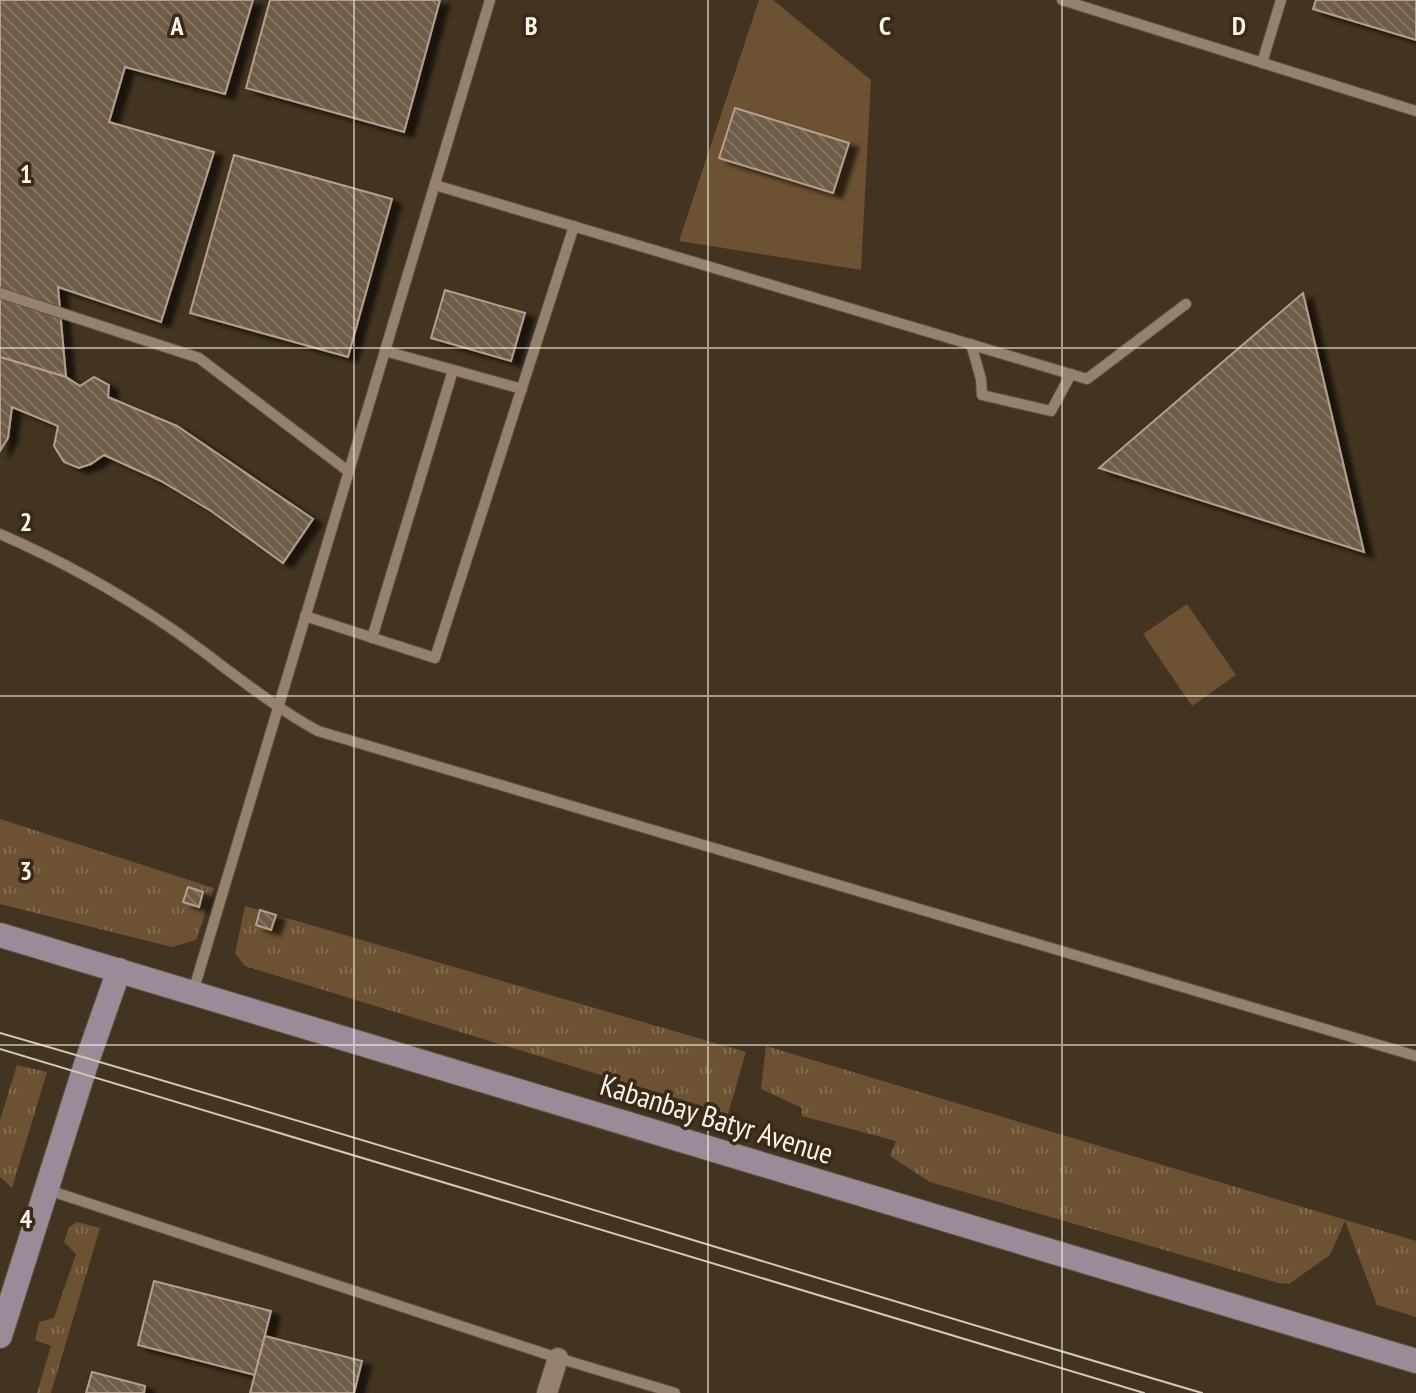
<svg xmlns="http://www.w3.org/2000/svg" width="1416" height="1393" font-family="'PT Sans Narrow',sans-serif">
	<style>
		.grass { fill: url(#grass-tufts) }
		.garden { fill: #6c5133 }
		.building { fill: url(#building-back-hatch); stroke: #b39f8b; stroke-width: 2; filter: url(#shadow) }
		.lines { fill: none; stroke-linecap: round; stroke-linejoin: round }
		.lane-casing { stroke: #605243; stroke-width: 12 }
		.street-casing { stroke: #605243; stroke-width: 22 }
		.secondary-casing { stroke: #605243; stroke-width: 26 }
		.lane { stroke: #95826e; stroke-width: 10 }
		.street { stroke: #95826e; stroke-width: 20 }
		.secondary { stroke: #9b8a97; stroke-width: 24 }
		.tram { stroke: #d3c8bb; stroke-width: 2 }
		.grid { fill: none; stroke: #fcf2e7; stroke-width: 2; stroke-opacity: 0.55 }
		.labels { text-anchor: middle; dominant-baseline: central; stroke-width: 7; stroke-linejoin: round; paint-order: stroke }
		.street-label { font-size: 30px; fill: #fcf2e7; stroke: #382918 }
		.grid-label { font-size: 26px; text-anchor: middle; font-weight: bold; fill: #fcf2e7; stroke: #382918; stroke-width: 7; stroke-linejoin: round; paint-order: stroke }
	</style>
	<defs>
		<pattern id="grass-tufts" width="24" height="20" patternUnits="userSpaceOnUse" patternTransform="scale(2)"><rect width="24" height="20" fill="#6c5133"/><path d="M3 7l-1-3M5 7V3M7 7l1-3M15 17l-1-3M17 17v-4M19 17l1-3" fill="none" stroke="#826a51"/></pattern>
		<pattern id="building-back-hatch" width="6" height="6" patternUnits="userSpaceOnUse" patternTransform="scale(2)"><rect width="6" height="6" fill="#6e5c49"/><path d="M-1 5l2 2M0 0l6 6M5-1l2 2" fill="none" stroke="#847463"/></pattern>
		<filter id="shadow"><feDropShadow dx="9" dy="5" stdDeviation="2" flood-color="#0009"/></filter>
	</defs>
	<rect width="100%" height="100%" fill="#433321"/>
	<!-- grass -->
	<g class="grass">
		<polygon points="0,819 214,888 196,940 172,947 0,904"/>
		<polygon points="245,906 746,1052 728,1114 245,966 235,953"/>
		<polygon points="766,1046 1416,1241 1416,1317 1377,1305 1345,1221 1330,1255 1289,1284 1278,1283 930,1182 890,1156 896,1141 802,1116 802,1108 761,1089"/>
		<polygon points="17,1065 47,1072 12,1188 0,1177 0,1120"/>
		<polygon points="77,1222 100,1228 51,1393 37,1393 51,1346 35,1340 39,1322 54,1318 76,1254 64,1242 69,1227"/>
	</g>
	<!-- garden -->
	<g class="garden">
		<polygon points="759,0 773,0 871,80 861,270 679,241"/>
		<polygon points="1187,604 1236,675 1192,706 1143,634"/>
	</g>
	<!-- building -->
	<g class="building">
		<polygon points="0,0 253,0 225,94 125,67 109,122 214,152 161,322 58,287 66,377 0,357"/>
		<polygon points="270,0 440,0 404,132 246,88"/>
		<polygon points="1316,0 1416,0 1416,40 1313,9"/>
		<polygon points="735,108 849,143 833,193 719,158"/>
		<polygon points="234,155 392,199 348,357 190,313"/>
		<polygon points="445,290 525,313 511,361 431,338"/>
		<polygon points="1303,293 1364,552 1099,468"/>
		<polygon points="0,357 66,377 80,386 94,377 109,385 108,397 177,426 313,519 283,563 211,511 161,481 104,455 91,464 79,468 64,462 54,446 58,426 12,407 8,438 0,451"/>
		<polygon points="188,887 203,892 199,907 183,902"/>
		<polygon points="260,910 276,915 271,930 256,925"/>
		<polygon points="154,1281 271,1311 255,1375 138,1345"/>
		<polygon points="265,1336 362,1361 354,1393 250,1393"/>
		<polygon points="92,1372 145,1386 144,1393 86,1393"/>
	</g>
	<g class="lines">
		<!-- lane casing -->
		<g class="lane-casing">
			<g id="lane">
				<polyline points="1062,0 1416,111"/>
				<polyline points="1262,63 1281,0"/>
				<polyline points="435,185 1087,379 1186,304"/>
				<polyline points="0,293 199,358 348,471"/>
				<polyline points="971,344 981,379 982,395 1051,411 1071,374"/>
				<polyline points="385,351 522,389"/>
				<path d="M0 534C60 560 118 592 172 629 221 663 265 702 318 731 683 842 1050 947 1416 1056"/>
				<polyline points="305,616 435,658 574,226"/>
				<polyline points="372,638 453,370"/>
				<polyline points="193,992 490,0"/>
				<polyline points="48,1190 558,1358 675,1393"/>
			</g>
		</g>
		<!-- street casing -->
		<g class="street-casing">
			<polyline id="street" points="547,1393 558,1358"/>
		</g>
		<!-- secondary casing -->
		<g class="secondary-casing">
			<g id="secondary">
				<polyline points="0,935 1416,1361"/>
				<polyline points="0,1336 86,1064 119,970"/>
			</g>
		</g>
		<!-- lane -->
		<use href="#lane" class="lane"/>
		<!-- street -->
		<use href="#street" class="street"/>
		<!-- secondary -->
		<use href="#secondary" class="secondary"/>
		<!-- tram -->
		<g class="tram">
			<path d="M0 1033C402 1149 801 1275 1202 1393"/>
			<polyline points="0,1049 1144,1393"/>
		</g>
	</g>
	<!-- grid -->
	<path class="grid" d="M354 0V1393M708 0V1393M1062 0V1393M0 348H1416M0 696H1416M0 1045H1416"/>
	<g class="labels">
		<!-- street labels -->
		<g class="street-label">
			<text transform="translate(717 1118) rotate(17)">Kabanbay Batyr Avenue</text>
		</g>
	</g>
	<g class="grid-label">
		<text x="177" y="35">A</text>
		<text x="531" y="35">B</text>
		<text x="885" y="35">C</text>
		<text x="1239" y="35">D</text>
		<text x="26" y="183">1</text>
		<text x="26" y="531">2</text>
		<text x="26" y="880">3</text>
		<text x="26" y="1228">4</text>
	</g>
</svg>
